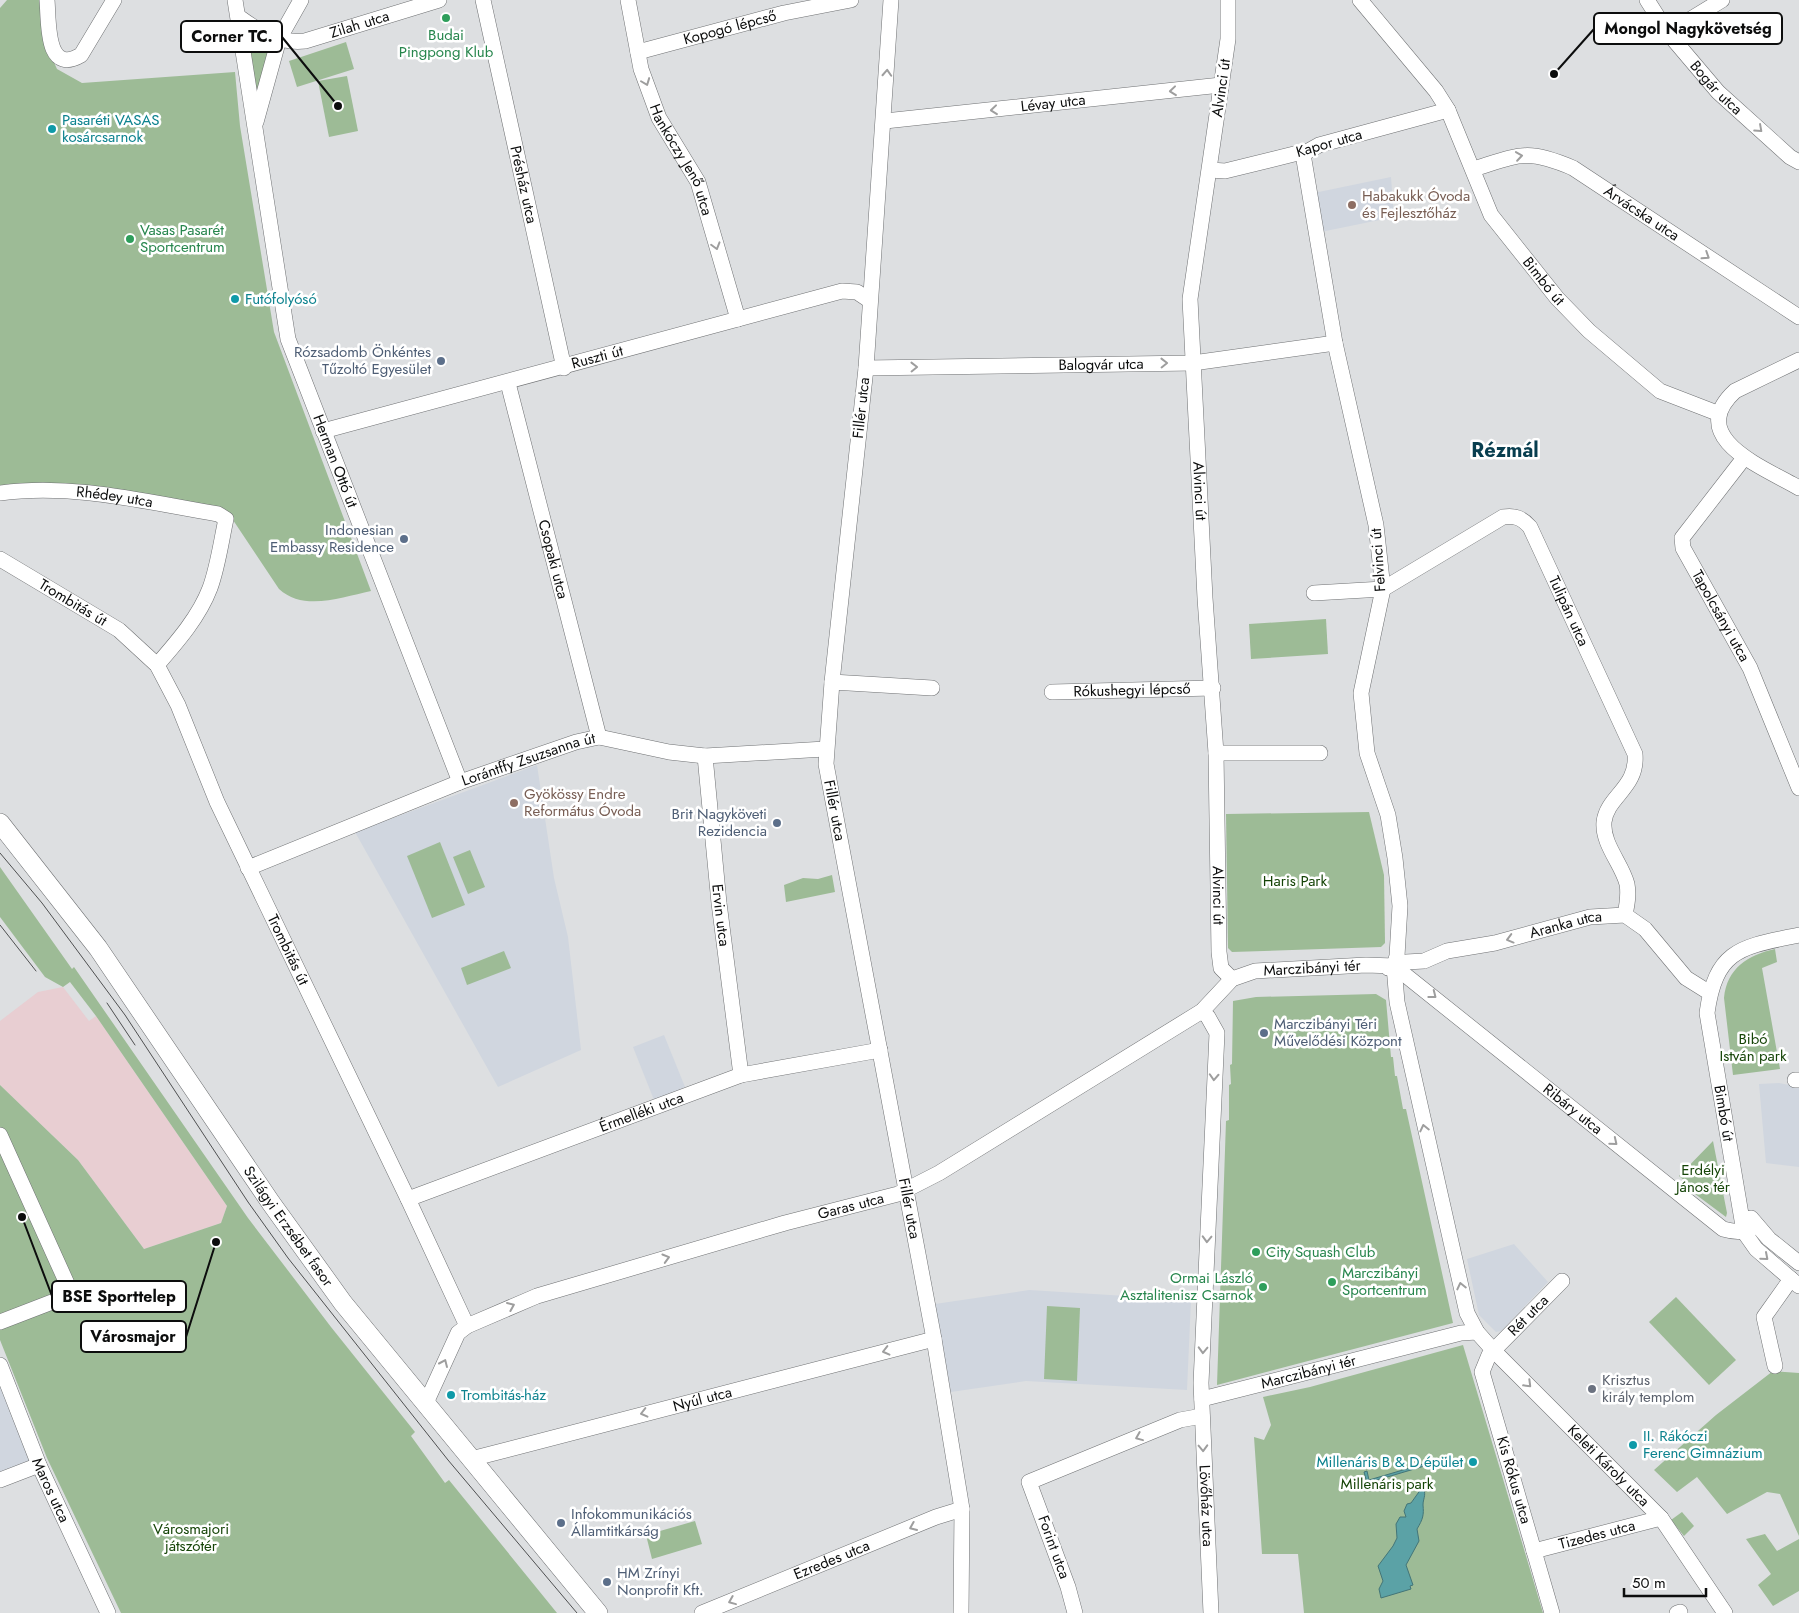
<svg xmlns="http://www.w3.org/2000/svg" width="1799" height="1613" font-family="Jost,sans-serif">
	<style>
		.built { fill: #d0d6df }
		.industrial { fill: #e8ced2 }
		.green { fill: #9dbb96 }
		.water { fill: #5ba2a6; stroke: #437578 }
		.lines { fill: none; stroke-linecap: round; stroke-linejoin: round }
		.minor-casing { stroke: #6f7173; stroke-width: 16 }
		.major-casing { stroke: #6f7173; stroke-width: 20 }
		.minor { stroke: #fff; stroke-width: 15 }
		.major { stroke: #fff; stroke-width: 19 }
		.tram { stroke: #4f5051; stroke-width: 1 }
		.oneway { stroke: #9e9e9e }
		.leisure-dot { fill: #2e9e5b; stroke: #fff; stroke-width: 2 }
		.culture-dot { fill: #0f9aa8; stroke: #fff; stroke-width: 2 }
		.education-dot { fill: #8d6e63; stroke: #fff; stroke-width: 2 }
		.service-dot { fill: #5c6f8a; stroke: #fff; stroke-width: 2 }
		.worship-dot { fill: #6b7280; stroke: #fff; stroke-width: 2 }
		.labels { text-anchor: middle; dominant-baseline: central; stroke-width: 5; stroke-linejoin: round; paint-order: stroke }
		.street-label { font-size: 15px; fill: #0c0d0d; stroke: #fff }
		.leisure-label { font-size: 15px; fill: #27864d; stroke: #fff; text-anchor: start }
		.culture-label { font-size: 15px; fill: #0d838f; stroke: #fff; text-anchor: start }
		.education-label { font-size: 15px; fill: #785e54; stroke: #fff; text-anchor: start }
		.service-label { font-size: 15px; fill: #4e5e75; stroke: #fff; text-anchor: end }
		.park-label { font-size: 15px; fill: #154407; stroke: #fff }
		.worship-label { font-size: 15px; fill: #5b616d; stroke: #fff; text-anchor: start }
		.district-label { font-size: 20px; font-weight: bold; fill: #083e4f; stroke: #fff }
		.leader { fill: none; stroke: #0c0d0d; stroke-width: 2 }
		.callout-dot { fill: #0c0d0d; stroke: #fff; stroke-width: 2 }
		.callout { fill: #fff; stroke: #0c0d0d; stroke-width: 2 }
		.callout-label { font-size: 16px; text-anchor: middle; font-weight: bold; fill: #0c0d0d }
	</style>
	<rect width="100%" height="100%" fill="#dddfe1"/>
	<!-- built -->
	<g class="built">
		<polygon points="1391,177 1394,217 1316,233 1309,194"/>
		<polygon points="537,765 554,878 568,937 581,1050 498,1087 355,832"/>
		<polygon points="664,1035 685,1087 654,1100 633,1047"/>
		<polygon points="1779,1083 1799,1087 1799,1167 1766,1163 1759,1084"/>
		<polygon points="1514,1244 1548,1282 1501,1331 1496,1332 1479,1315 1467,1259"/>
		<polygon points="1029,1290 1191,1300 1187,1390 1026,1381 951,1392 935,1304"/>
		<polygon points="0,1386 29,1461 0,1472"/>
	</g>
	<!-- industrial -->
	<polygon class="industrial" points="63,987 89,1021 96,1016 227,1206 221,1223 144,1249 78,1160 0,1085 0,1021 38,992"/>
	<!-- green -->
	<g class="green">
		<path d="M7 0H41L46 45 57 69 82 83 235 72 240 126 274 332 371 591C342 597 304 612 279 589L231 517 0 487V8Z"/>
		<polygon points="244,26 272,48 255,104"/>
		<polygon points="346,42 354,69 297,87 289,61"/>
		<polygon points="347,76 358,131 329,137 318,81"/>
		<polygon points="1326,619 1328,654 1251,659 1249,624"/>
		<polygon points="1369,812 1384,875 1385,943 1381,947 1232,952 1228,948 1226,814"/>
		<polygon points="440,842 465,905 432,918 407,856"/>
		<polygon points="470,850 485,887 468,894 453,857"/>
		<polygon points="0,867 72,969 74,967 248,1218 331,1327 415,1432 411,1436 445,1483 449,1480 557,1613 121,1613 47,1458 0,1340 0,1085 78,1160 144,1249 221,1223 227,1206 96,1016 70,982 63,987 45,977 0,917"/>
		<polygon points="832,875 835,892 786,902 784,885 803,878 818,879"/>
		<path d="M1775 949 1777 962 1762 968 1780 1069 1733 1075 1724 998C1727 968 1748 955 1775 949Z"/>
		<polygon points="504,951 511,968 467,985 461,968"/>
		<polygon points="1376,994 1386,1000 1391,1057 1393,1057 1395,1076 1397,1076 1403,1109 1406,1109 1453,1323 1217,1385 1226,1121 1229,1120 1229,1085 1231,1084 1230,1065 1232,1064 1233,1001 1256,997"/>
		<polygon points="1713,1141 1727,1213 1726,1217 1683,1185 1686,1182 1679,1176"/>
		<polygon points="1676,1297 1736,1360 1709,1385 1649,1322"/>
		<polygon points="1047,1306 1080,1308 1077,1381 1044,1379"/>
		<polygon points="1463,1345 1543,1613 1304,1613 1298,1554 1262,1554 1254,1437 1264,1440 1271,1425 1263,1397 1310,1387"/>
		<polygon points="1773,1371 1799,1373 1799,1536 1780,1494 1767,1492 1727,1514 1697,1477 1677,1492 1654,1470 1716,1415"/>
		<polygon points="1682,1512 1694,1526 1684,1536 1671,1520"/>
		<polygon points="695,1521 702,1544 652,1559 646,1535"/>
		<polygon points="1765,1534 1777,1551 1799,1539 1799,1591 1773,1606 1758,1585 1771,1574 1746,1539"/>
	</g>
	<!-- water -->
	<g class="water">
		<polygon points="1447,1457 1448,1459 1367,1483 1364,1472 1367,1471 1369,1480"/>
		<path d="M1421 1489H1424C1426 1496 1423 1499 1423 1505 1424 1515 1423 1519 1417 1529L1419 1541 1406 1565 1413 1585 1410 1586 1411 1589 1381 1598 1379 1589 1383 1581 1378 1566 1393 1546 1397 1538 1396 1524 1400 1517H1406L1404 1511 1407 1504 1411 1503Z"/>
	</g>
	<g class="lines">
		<!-- minor casing -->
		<g class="minor-casing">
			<g id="minor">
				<path d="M47 0C49 21 45 76 81 55L114 0"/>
				<path id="s1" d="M235 0 288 339 460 782"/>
				<path id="s2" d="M483 0 564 368"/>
				<path id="s3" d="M628 0 641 69 659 118 698 182 738 319"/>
				<path id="s4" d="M891 0 866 368 832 682 826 764 934 1339 962 1509 961 1613"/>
				<path id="s5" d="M1228 0V39L1190 299 1205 598 1216 753 1219 952 1221 968 1232 979"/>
				<path id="s6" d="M1360 0 1436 91 1448 110 1491 215 1557 298 1589 331 1660 391 1717 413"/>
				<path id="s7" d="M1647 0 1668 33 1718 92 1790 157 1799 162"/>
				<path id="s8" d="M239 17C258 31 280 44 305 41L439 0"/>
				<polyline points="1668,33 1722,0"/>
				<path id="s9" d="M638 52 784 13 851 0"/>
				<path id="s10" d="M885 121 1221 85"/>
				<polyline points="256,122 279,39 301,0"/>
				<path id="s11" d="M1303 154 1335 343 1376 525 1383 589 1361 693 1367 753 1388 815 1395 858 1400 906 1397 956 1394 966 1397 1002 1467 1313 1477 1332 1493 1350 1661 1518 1725 1613"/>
				<path id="s12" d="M1473 169C1519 155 1526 148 1573 168L1799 317"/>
				<polyline points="1210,170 1225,171 1298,153 1303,154 1319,145 1448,110"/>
				<path d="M1799 360 1735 391C1684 438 1765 468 1799 488"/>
				<path id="s13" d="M866 368 1193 363 1335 343"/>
				<path id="s14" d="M508 383 599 737"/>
				<path id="s15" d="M323 431 842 291 857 292 869 300"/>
				<path id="s16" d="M1744 458 1682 538 1683 548 1750 668 1799 788"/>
				<path id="s17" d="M0 493C73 483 146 502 218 514L226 519C221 542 218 566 210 588 199 617 177 642 157 665"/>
				<path id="s18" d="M0 559 119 630 157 665 178 705 217 802 408 1199 467 1326"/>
				<path id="s19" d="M1314 593 1383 589 1503 517C1515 515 1522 518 1530 527L1635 754C1638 788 1607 796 1604 822 1602 844 1622 864 1627 884 1629 895 1627 905 1625 915"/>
				<polyline points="832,682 932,688"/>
				<path id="s20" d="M1052 692 1213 688"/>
				<polyline points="1216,753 1320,753"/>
				<path id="s21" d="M705 756 719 903 741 1075"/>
				<path id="s22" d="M248 868 460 782 576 742 599 737 669 752 705 756 825 749"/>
				<path id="s23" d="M1799 935C1742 947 1716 948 1707 1013L1744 1232 1756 1249 1799 1286"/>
				<path id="s24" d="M1394 966 1723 1229C1737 1233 1744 1232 1757 1226"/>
				<path id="s25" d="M1388 968 1406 962 1424 961 1447 951 1495 943 1590 917 1625 915 1645 929 1686 978 1710 993"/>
				<path id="s26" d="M1202 1011 1208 1017 1217 1033 1201 1383 1211 1613"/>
				<polyline points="1795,1080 1799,1080"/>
				<polyline points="0,1135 69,1288 65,1297 0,1322"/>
				<path id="s27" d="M408 1199 741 1075 880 1050"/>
				<polyline points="1751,1218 1769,1239 1799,1263"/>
				<path id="s28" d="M0 1365 39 1465 108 1613"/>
				<polyline points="1775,1366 1764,1317 1791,1279"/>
				<path id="s29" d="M1202 1399 1461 1333 1477 1332"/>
				<path id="s30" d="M426 1403 458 1333 467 1326 537 1296 785 1223 898 1194 939 1173 1202 1011 1232 979 1255 971 1366 965 1394 966"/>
				<path id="s31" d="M471 1459 934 1339"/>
				<polyline points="0,1480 39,1465"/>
				<path id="s32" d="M1534 1551 1661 1518"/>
				<path id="s33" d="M702 1613 936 1517 962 1509"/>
				<polyline points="1075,1613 1068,1587 1029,1482 1180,1420 1202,1416"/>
				<path id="s34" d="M1552 1613 1482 1372 1489 1355 1562 1281"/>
				<polyline points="1677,1613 1680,1612"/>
			</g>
		</g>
		<!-- major casing -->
		<g class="major-casing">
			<g id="major">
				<path id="s35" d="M0 823 98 948 271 1203 343 1303 598 1613"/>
			</g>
		</g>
		<!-- minor -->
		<use href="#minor" class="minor"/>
		<!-- major -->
		<use href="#major" class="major"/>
		<!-- tram -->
		<g class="tram">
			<polyline points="0,853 42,903 125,1015 248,1202 288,1258 448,1460 577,1613"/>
			<polyline points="0,925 36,971"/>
			<polyline points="107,1003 135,1045"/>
		</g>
	</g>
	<!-- one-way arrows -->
	<defs><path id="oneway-chevron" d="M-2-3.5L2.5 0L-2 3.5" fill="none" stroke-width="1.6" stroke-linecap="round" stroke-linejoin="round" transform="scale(1.25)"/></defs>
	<g class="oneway">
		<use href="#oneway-chevron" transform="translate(887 73) rotate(-87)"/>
		<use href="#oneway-chevron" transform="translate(646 82) rotate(69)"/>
		<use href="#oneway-chevron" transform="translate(1173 91) rotate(174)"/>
		<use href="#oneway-chevron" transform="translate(994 110) rotate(174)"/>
		<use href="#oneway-chevron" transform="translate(1759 129) rotate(42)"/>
		<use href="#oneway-chevron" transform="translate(1519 156) rotate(-8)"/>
		<use href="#oneway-chevron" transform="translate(716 246) rotate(74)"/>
		<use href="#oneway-chevron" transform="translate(1706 256) rotate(33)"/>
		<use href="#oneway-chevron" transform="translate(1164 363) rotate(-1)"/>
		<use href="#oneway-chevron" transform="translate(914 367) rotate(-1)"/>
		<use href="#oneway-chevron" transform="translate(1510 939) rotate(165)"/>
		<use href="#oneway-chevron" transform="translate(1433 995) rotate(38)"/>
		<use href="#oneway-chevron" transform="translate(1214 1077) rotate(93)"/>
		<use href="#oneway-chevron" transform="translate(1424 1128) rotate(-103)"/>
		<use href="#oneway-chevron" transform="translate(1614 1142) rotate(39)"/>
		<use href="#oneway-chevron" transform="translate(1207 1239) rotate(92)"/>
		<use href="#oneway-chevron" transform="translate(1765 1257) rotate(41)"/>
		<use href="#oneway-chevron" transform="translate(666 1258) rotate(-16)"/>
		<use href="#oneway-chevron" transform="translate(1461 1286) rotate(-103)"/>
		<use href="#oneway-chevron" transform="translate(511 1306) rotate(-23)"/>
		<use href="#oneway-chevron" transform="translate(1203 1350) rotate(92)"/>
		<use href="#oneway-chevron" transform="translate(886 1351) rotate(166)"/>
		<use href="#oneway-chevron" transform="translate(444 1363) rotate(-66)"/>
		<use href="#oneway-chevron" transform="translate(1528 1384) rotate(45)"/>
		<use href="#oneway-chevron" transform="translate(644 1413) rotate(166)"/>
		<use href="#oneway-chevron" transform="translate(1139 1437) rotate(158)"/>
		<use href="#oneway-chevron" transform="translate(1203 1448) rotate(88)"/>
		<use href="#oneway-chevron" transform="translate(913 1527) rotate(157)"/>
		<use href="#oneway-chevron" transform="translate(732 1601) rotate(158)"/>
	</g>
	<!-- markers -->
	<g class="leisure-dot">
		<circle cx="446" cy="18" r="5"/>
		<circle cx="130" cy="239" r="5"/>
		<circle cx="1256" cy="1252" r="5"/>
		<circle cx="1332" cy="1282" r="5"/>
		<circle cx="1263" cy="1287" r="5"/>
	</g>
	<g class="culture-dot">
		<circle cx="52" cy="129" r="5"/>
		<circle cx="235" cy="299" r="5"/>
		<circle cx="451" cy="1395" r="5"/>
		<circle cx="1633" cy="1445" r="5"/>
		<circle cx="1473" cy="1462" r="5"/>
	</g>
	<g class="education-dot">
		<circle cx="1352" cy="205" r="5"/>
		<circle cx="514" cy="803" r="5"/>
	</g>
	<g class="service-dot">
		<circle cx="441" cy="361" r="5"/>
		<circle cx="404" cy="539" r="5"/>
		<circle cx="777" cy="823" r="5"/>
		<circle cx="1264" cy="1033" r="5"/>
		<circle cx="561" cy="1523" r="5"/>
		<circle cx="607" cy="1582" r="5"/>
	</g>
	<circle class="worship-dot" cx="1592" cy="1389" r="5"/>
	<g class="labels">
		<!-- street labels -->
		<g class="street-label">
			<text stroke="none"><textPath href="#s8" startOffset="129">Zilah utca</textPath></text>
			<text stroke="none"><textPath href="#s9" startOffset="95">Kopogó lépcső</textPath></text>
			<text stroke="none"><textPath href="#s7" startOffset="112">Bogár utca</textPath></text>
			<text transform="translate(1221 88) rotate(-82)">Alvinci út</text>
			<text stroke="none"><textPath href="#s10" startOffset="169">Lévay utca</textPath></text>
			<text transform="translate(1329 143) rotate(-16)">Kapor utca</text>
			<text stroke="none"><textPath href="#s3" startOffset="170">Hankóczy Jenő utca</textPath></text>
			<text stroke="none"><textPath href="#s2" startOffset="189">Présház utca</textPath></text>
			<text stroke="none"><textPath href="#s12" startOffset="186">Árvácska utca</textPath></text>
			<text stroke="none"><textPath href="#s6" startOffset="339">Bimbó út</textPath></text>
			<text stroke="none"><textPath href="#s15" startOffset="284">Ruszti út</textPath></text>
			<text stroke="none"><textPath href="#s13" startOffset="235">Balogvár utca</textPath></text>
			<text transform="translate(861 408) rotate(-84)">Fillér utca</text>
			<text stroke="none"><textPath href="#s1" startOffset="474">Herman Ottó út</textPath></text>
			<text stroke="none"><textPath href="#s5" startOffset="494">Alvinci út</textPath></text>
			<text stroke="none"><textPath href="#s17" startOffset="115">Rhédey utca</textPath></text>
			<text stroke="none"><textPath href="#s14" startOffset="182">Csopaki utca</textPath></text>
			<text transform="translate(1378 560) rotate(-94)">Felvinci út</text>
			<text stroke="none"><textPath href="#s18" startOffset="85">Trombitás út</textPath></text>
			<text stroke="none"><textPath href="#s19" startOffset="332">Tulipán utca</textPath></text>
			<text stroke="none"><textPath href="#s16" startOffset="189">Tapolcsányi utca</textPath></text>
			<text stroke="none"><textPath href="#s20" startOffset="80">Rókushegyi lépcső</textPath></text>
			<text stroke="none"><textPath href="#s22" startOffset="301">Lorántffy Zsuzsanna út</textPath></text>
			<text stroke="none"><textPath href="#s4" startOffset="814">Fillér utca</textPath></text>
			<text stroke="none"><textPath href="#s5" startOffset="899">Alvinci út</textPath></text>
			<text stroke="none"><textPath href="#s21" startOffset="160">Ervin utca</textPath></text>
			<text stroke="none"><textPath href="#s25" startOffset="184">Aranka utca</textPath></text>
			<text stroke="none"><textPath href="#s18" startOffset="504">Trombitás út</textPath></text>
			<text stroke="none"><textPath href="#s30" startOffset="1020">Marczibányi tér</textPath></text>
			<text stroke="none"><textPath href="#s24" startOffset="229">Ribáry utca</textPath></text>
			<text stroke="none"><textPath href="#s27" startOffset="249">Érmelléki utca</textPath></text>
			<text stroke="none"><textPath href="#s23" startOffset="236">Bimbó út</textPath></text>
			<text stroke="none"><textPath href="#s30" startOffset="491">Garas utca</textPath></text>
			<text stroke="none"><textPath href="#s4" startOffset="1219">Fillér utca</textPath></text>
			<text stroke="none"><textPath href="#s35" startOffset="496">Szilágyi Erzsébet fasor</textPath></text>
			<text stroke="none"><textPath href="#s34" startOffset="325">Rét utca</textPath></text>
			<text stroke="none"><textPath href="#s29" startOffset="110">Marczibányi tér</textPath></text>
			<text stroke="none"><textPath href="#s31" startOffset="239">Nyúl utca</textPath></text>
			<text stroke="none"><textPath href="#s11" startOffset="1391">Keleti Károly utca</textPath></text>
			<text transform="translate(1514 1480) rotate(74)">Kis Rókus utca</text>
			<text stroke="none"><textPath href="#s28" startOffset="135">Maros utca</textPath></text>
			<text stroke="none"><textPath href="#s26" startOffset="500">Lövőház utca</textPath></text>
			<text stroke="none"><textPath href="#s32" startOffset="65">Tizedes utca</textPath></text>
			<text transform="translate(1054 1547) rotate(70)">Forint utca</text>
			<text stroke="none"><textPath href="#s33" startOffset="140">Ezredes utca</textPath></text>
		</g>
		<!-- leisure labels -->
		<g class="leisure-label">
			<text x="446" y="35" text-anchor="middle">Budai<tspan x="446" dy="17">Pingpong Klub</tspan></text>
			<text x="140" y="230">Vasas Pasarét<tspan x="140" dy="17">Sportcentrum</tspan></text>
			<text x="1266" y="1252">City Squash Club</text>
			<text x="1342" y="1273">Marczibányi<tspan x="1342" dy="17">Sportcentrum</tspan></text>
			<text x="1253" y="1278" text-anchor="end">Ormai László<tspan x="1253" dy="17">Asztalitenisz Csarnok</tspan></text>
		</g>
		<!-- culture labels -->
		<g class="culture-label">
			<text x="62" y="120">Pasaréti VASAS<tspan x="62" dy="17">kosárcsarnok</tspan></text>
			<text x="245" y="299">Futófolyósó</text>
			<text x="461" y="1395">Trombitás-ház</text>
			<text x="1643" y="1436">II. Rákóczi<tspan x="1643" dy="17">Ferenc Gimnázium</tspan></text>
			<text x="1463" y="1462" text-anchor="end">Millenáris B &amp; D épület</text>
		</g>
		<!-- education labels -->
		<g class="education-label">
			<text x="1362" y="196">Habakukk Óvoda<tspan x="1362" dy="17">és Fejlesztőház</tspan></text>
			<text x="524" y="794">Gyökössy Endre<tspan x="524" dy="17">Református Óvoda</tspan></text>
		</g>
		<!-- service labels -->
		<g class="service-label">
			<text x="431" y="352">Rózsadomb Önkéntes<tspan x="431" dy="17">Tűzoltó Egyesület</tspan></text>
			<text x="394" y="530">Indonesian<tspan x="394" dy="17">Embassy Residence</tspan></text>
			<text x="767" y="814">Brit Nagyköveti<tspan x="767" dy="17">Rezidencia</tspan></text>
			<text x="1274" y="1024" text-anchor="start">Marczibányi Téri<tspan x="1274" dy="17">Művelődési Központ</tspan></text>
			<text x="571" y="1514" text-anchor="start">Infokommunikációs<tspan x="571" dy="17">Államtitkárság</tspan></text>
			<text x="617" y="1573" text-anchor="start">HM Zrínyi<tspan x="617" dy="17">Nonprofit Kft.</tspan></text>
		</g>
		<!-- park labels -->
		<g class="park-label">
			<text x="1295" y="881">Haris Park</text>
			<text x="1753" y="1039">Bibó<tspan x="1753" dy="17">István park</tspan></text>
			<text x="1703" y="1170">Erdélyi<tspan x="1703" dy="17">János tér</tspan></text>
			<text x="1387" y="1484">Millenáris park</text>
			<text x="191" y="1529">Városmajori<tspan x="191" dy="17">játszótér</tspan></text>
		</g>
		<!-- worship labels -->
		<g class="worship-label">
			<text x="1602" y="1380">Krisztus<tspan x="1602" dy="17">király templom</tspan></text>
		</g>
		<!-- district labels -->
		<g class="district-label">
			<text x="1505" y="450">Rézmál</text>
		</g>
	</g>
	<!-- callouts -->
	<path class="leader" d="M1554 74L1594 29M338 106L282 37M22 1217L52 1296M216 1242L186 1337"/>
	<g class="callout-dot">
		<circle cx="1554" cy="74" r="5"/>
		<circle cx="338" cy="106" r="5"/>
		<circle cx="22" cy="1217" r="5"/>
		<circle cx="216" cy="1242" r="5"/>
	</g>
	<g class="callout">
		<rect x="1594" y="13" width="188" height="31" rx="5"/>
		<rect x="181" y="21" width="101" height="31" rx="5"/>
		<rect x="52" y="1281" width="134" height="31" rx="5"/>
		<rect x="81" y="1321" width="105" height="31" rx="5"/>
	</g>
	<g class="callout-label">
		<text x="1688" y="34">Mongol Nagykövetség</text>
		<text x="232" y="42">Corner TC.</text>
		<text x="119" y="1302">BSE Sporttelep</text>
		<text x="133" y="1342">Városmajor</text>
	</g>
	<!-- scale -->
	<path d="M1624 1588v8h82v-8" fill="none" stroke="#0c0d0d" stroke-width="2.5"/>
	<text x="1632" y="1588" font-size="15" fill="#0c0d0d" stroke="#ffffff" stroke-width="4" paint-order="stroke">50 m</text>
</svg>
